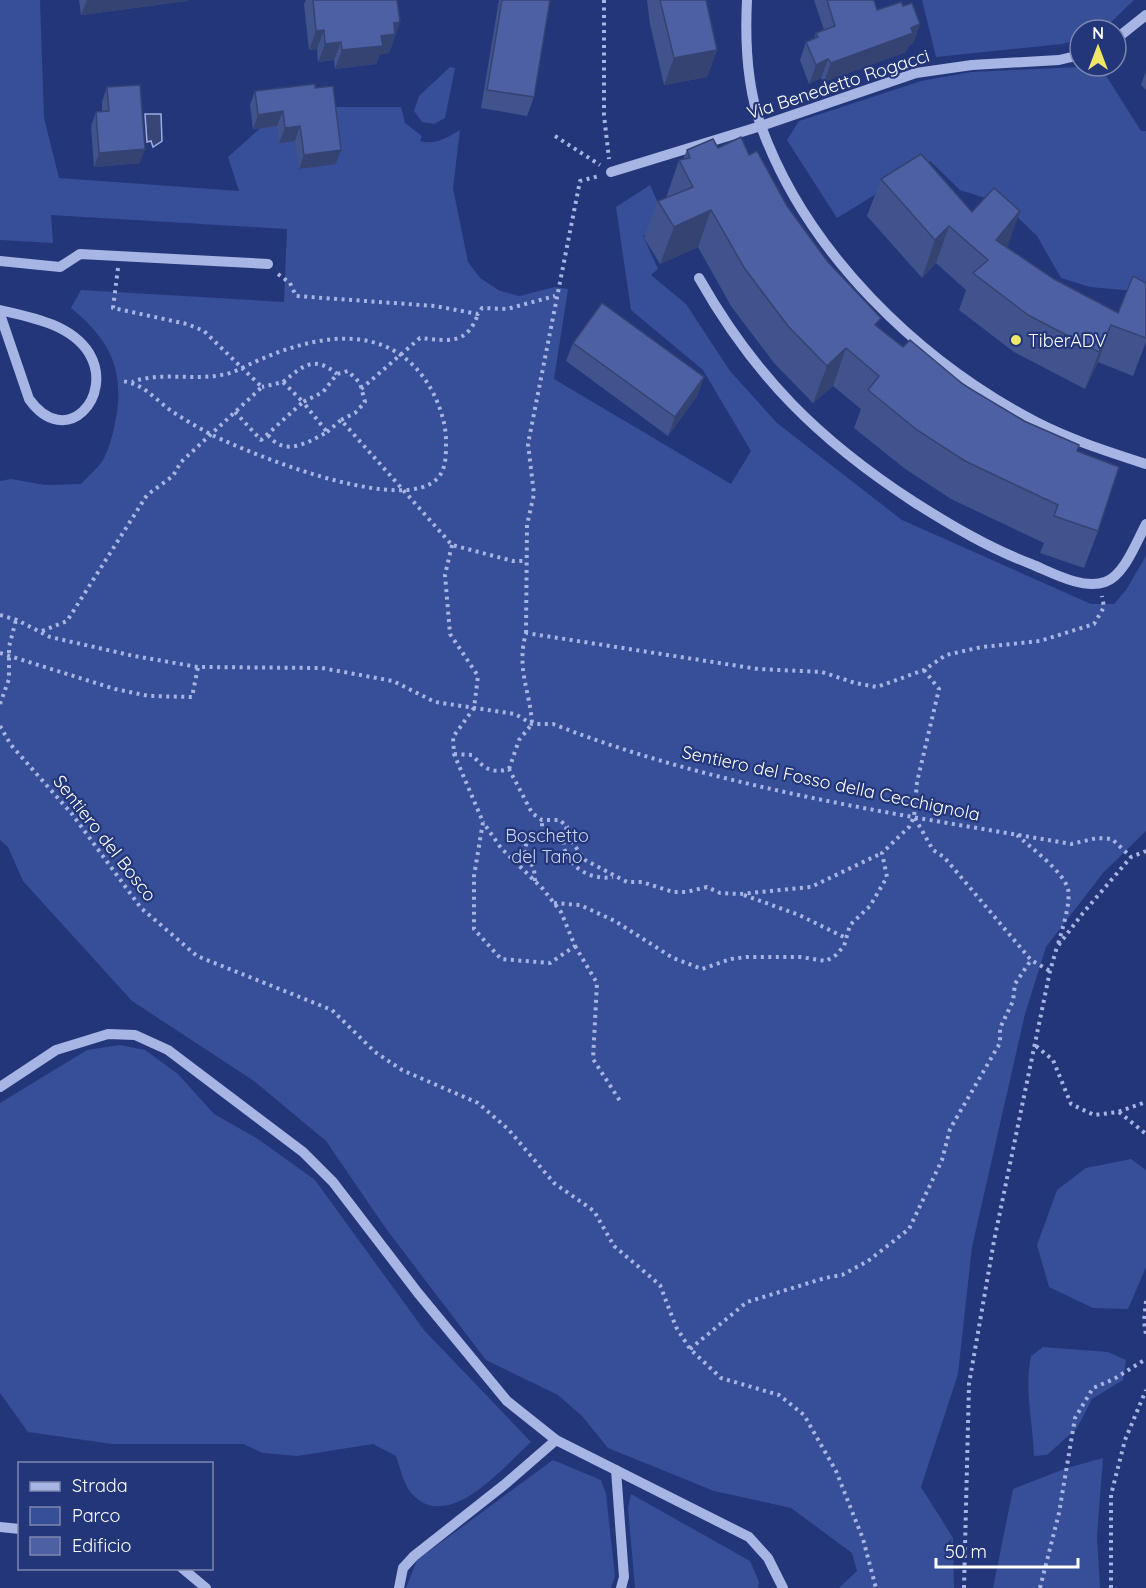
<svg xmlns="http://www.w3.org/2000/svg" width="1146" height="1588" font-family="Quicksand,sans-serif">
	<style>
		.green { fill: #374e98 }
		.water { fill: #374577; stroke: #9bade5; stroke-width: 1.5 }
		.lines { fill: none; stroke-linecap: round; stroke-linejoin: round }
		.path { stroke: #a7b5e4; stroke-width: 4; stroke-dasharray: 3 4.5; stroke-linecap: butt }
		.minor { stroke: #a7b5e4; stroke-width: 10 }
		.wall { fill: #41538c }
		.shaded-wall { fill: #354372 }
		.building { fill: #4c60a3; stroke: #354372; stroke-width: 1.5 }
		.poi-dot { fill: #efe66a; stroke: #24367a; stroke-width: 2 }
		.labels { text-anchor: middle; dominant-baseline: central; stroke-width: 4.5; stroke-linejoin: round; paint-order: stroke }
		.street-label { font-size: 18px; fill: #fff; stroke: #24367a }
		.poi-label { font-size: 18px; fill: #fff; stroke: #24367a; text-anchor: start }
		.park-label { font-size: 18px; fill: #c9d3f4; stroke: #24367a }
	</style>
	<rect width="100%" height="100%" fill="#24367a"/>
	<!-- green -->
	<g class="green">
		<path d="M0 0H40L44 118 59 178 239 191 228 157 284 107H401L405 123 422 136 420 141C435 145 447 138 460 130L453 188 468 262 480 278 500 291 519 296 555 287 568 289 554 379 731 484 751 451 703 370 631 310 616 207 650 185 668 225 643 236 658 269 651 275 686 304 730 371 777 423 902 520 1091 604H1114L1126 590 1146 556V831L1103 873 1046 947 1025 1014 972 1247 958 1374 921 1487 953 1538 954 1588H839L857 1571 852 1553 791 1508 714 1491 608 1448 582 1416 558 1395 486 1360 387 1230 326 1141 254 1081 132 1001 23 881 8 847 0 840V481L11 479 45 485 81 484C88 476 97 469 103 460 111 445 114 429 117 412 123 364 107 338 71 308L81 290 284 302 287 229 51 215 53 243 0 240Z"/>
		<polygon points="922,0 1134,0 1103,30 1080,30 1080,39 1062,44 936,57"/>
		<polygon points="1100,66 1141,131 1146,131 1146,292 1090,287 1061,278 1037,236 1004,204 960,190 930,161 837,218 787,140 799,121 921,81 971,72"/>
		<polygon points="450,67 455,68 445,118 434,124 422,122 414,111 419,96"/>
		<path d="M120 1045 145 1050 178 1074 214 1114 258 1139 315 1180 424 1330 531 1442C504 1466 449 1534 412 1494 404 1486 400 1467 396 1456L373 1444 297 1456 263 1453 243 1444H112L28 1432 0 1393V1103L87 1050Z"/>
		<polygon points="1131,1159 1146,1170 1146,1267 1128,1309 1093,1308 1049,1287 1037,1245 1057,1190 1086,1168"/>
		<path d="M1043 1347 1108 1352 1126 1360 1123 1380 1092 1399 1077 1428 1047 1455 1034 1456C1033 1421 1024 1391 1031 1356Z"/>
		<polygon points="1103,1458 1097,1536 1100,1588 993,1588 1013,1489 1067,1468"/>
		<polygon points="553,1460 601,1480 606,1494 615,1576 611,1588 406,1588 417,1560"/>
		<polygon points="631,1494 750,1561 759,1582 758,1588 635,1588 628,1508"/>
	</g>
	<!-- water -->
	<polygon class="water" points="145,114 161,114 162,141 153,147 151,141 147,142"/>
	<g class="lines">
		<!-- path -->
		<g class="path">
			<polyline points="604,0 604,115 609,159"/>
			<polyline points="555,136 600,165"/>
			<path d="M118 268 113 308 187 324 204 331 242 368C299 340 378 315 424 378 437 396 447 422 446 445 446 461 445 476 430 484 385 508 256 456 212 435 199 428 185 420 173 412 155 400 143 382 120 381"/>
			<polyline points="278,274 290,283 296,296 435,306 478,314 482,308 507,309 555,296"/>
			<path d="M283 382C304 365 314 355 337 374"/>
			<path d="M361 389 420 338C449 341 467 345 478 314"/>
			<polyline points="235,412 261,440 303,402 283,382 262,387"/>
			<polyline points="327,432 341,420 452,545 513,561 526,561"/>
			<path d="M268 435C285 457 307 443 327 432L303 402 323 392 337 374 348 371 360 383 365 402 355 413 341 420"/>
			<polyline points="452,545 445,575 450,634 478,676 474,708 453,737 454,754 483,822 474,876 474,929 501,959 550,963 575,946 561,912 543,889 501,848 483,822"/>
			<path d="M0 615 17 620 50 637 134 656 198 667 322 668 393 681 435 702 515 714 532 724H553C718 789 897 814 1071 844L1097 838 1112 839 1131 857"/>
			<path d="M42 631 67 621 147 495 173 476 181 462 262 387 242 368C208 386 167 369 132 382"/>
			<polyline points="526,633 527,525 534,494 528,444 580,181 599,176"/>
			<polyline points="0,653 115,689 149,696 192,697 198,667"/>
			<polyline points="0,704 9,679 9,647 16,620"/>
			<polyline points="0,726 11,745 72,814 141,908 197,956 332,1010 375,1052 402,1070 478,1103 508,1129 554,1183 594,1211 614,1246 660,1285 676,1327 690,1349 721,1378 779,1395 804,1415 836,1471 863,1539 876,1588"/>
			<path d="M454 754 472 755C484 768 491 774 509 769L532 813 542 820H560L567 827 572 842 585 860 627 882H642L673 892H686L707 887 720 893 740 894 811 887 882 853"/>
			<path d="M509 769 519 740 532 724C530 690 516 669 526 633L758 669 822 672 855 683 877 687 924 670 946 655 982 647 1040 641 1094 624 1104 607 1102 596"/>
			<polyline points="915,818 933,850 944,857 1031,960 1050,971"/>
			<path d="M567 827C553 857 585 882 613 877"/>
			<path d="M1017 835C1030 847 1063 871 1068 889 1071 902 1062 931 1058 944"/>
			<polyline points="535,881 534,869 524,850 527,842 537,840 542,832 542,820"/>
			<polyline points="744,895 799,915 846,938"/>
			<polyline points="554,903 580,905 615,921 673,958 702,969 731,959 746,957 800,957 826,961 836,955 844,946 850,925 870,906 887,877 882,853 909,827 914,817 917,782 939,689 924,670"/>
			<polyline points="575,946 597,983 593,1059 620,1101"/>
			<polyline points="1036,1046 1053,1060 1071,1104 1094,1115 1118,1112 1146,1102"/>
			<polyline points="1119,1112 1146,1134"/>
			<polyline points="1146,1301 1144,1321 1146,1335"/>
			<polyline points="690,1349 747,1302 825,1278 842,1275 868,1261 909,1229 942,1160 950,1129 1000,1043 1000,1028 1013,1001 1015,984 1031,960"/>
			<polyline points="964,1588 969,1384 994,1241 1050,971 1057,947 1083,913 1131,857 1146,851"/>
			<polyline points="1040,1588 1059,1513 1075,1418 1093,1388 1114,1379 1146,1359"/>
			<polyline points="1111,1588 1111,1495 1125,1440 1146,1390"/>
		</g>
		<!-- minor -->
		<g class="minor">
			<path d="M747 0C745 40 747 87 761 126 807 253 918 360 1036 422 1071 440 1109 452 1146 464"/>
			<polyline points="1116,39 1146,15"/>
			<polyline points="611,172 761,126 916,73 972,65 1059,60 1080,55"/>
			<polyline points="0,261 60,267 80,254 268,264"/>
			<path d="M699 278C755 377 819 440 914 502 952 526 989 548 1031 564 1051 572 1082 590 1105 582 1124 576 1137 541 1146 524"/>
			<path d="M0 310C30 317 71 324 89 353 115 396 66 451 29 399L0 314"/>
			<polyline points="0,1087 56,1050 108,1034 135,1035 168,1050 303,1152 333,1182 418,1293 507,1401 556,1440 749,1537 768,1558 783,1588"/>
			<polyline points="616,1470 624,1577 621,1588"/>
			<polyline points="0,1527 20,1529"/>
			<polyline points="182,1568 206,1588"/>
			<polyline points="399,1588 403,1568 414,1556 504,1485 556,1440"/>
		</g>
	</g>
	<!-- wall -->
	<g class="wall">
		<polygon points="79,0 188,0 187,1 81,15"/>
		<polygon points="306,0 397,0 400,22 389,53 380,54 376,64 335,69 334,60 318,62 317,49 309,50 304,4"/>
		<polygon points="499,0 550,0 534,97 527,116 481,108"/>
		<polygon points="647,0 706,0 717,50 707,77 664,85 650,24"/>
		<polygon points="814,0 874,0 877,10 903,6 920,24 913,43 909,45 906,52 824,82 821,78 809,84 800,60 806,42 814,39 816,33 824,30"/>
		<polygon points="1146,71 1146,90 1141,85"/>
		<polygon points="107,87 140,163 94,167 91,126 96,112 102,111 102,102"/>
		<polygon points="315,88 341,150 336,164 299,169 295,141 279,143 277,126 253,129 250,105 255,91"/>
		<polygon points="718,148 749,155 828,262 878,327 903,347 964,385 1077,451 1098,531 1084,568 1040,553 1044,543 951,499 904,468 854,428 861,409 833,386 813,403 774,363 731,306 698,247 660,264 644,238 658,201 666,198 679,160 683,159 687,150"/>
		<polygon points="881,179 972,212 1007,247 1054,279 1118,313 1146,283 1146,342 1133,376 1098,362 1085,389 1014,352 959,310 966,290 936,263 922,278 867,216"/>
		<polygon points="573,343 704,377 697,396 668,436 566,361"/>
	</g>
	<!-- shaded-wall -->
	<g class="shaded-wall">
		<polygon points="87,0 188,0 187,1 81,15"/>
		<polygon points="400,22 389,53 380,54 376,64 335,69 342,50 381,36 394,23"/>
		<polygon points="920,24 913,43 909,45 906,52 824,82 831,63"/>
		<polygon points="324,30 317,49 309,50 316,31"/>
		<polygon points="341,42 334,60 318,62 325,44"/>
		<polygon points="717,50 707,77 664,85 674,58"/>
		<polygon points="828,59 821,78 809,84 816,65"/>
		<polygon points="283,111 277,126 253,129 258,115"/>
		<polygon points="300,126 295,141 279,143 285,128"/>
		<polygon points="145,149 140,163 94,167 99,153"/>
		<polygon points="341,150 336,164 299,169 304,155"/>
		<polygon points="711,210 698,247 660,264 674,227"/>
		<polygon points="1020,211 1007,249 996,240"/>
		<polygon points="949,226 936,263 922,278 935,240"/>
		<polygon points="1111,325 1098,362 1085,389 1099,352"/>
		<polygon points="846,348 833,386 813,403 827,366"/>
		<polygon points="704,377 697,396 668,436 675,417"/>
	</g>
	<!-- building -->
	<g class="building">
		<polygon points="313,0 397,0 400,22 394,23 395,34 381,36 383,46 342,50 341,42 325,44 324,30 316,31"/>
		<polygon points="502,0 550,0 534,97 487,90"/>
		<polygon points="660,0 706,0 717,50 674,58"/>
		<polygon points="827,0 874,0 877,10 901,2 903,6 912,3 920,24 911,28 913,33 831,63 828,59 816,65 806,42 818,37 816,33 835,26"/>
		<polygon points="315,84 315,88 333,86 341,150 304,155 300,126 285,128 283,111 258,115 255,91"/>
		<polygon points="140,85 145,149 99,153 96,112 109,111 107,87"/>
		<polygon points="741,137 749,155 757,151 787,206 828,262 881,318 875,325 903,347 910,340 964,385 1024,421 1079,445 1077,451 1119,467 1098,531 1054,516 1058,505 965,461 917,430 868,390 879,376 846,348 827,366 788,326 745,269 711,210 674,227 658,201 693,187 679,160 690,158 687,150 713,139 718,148"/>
		<polygon points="921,154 972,212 994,188 1020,211 996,240 1054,279 1118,313 1133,276 1146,283 1146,338 1111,325 1099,352 1028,315 973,273 988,260 949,226 935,240 881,179"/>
		<polygon points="602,303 704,377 675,417 573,343"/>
	</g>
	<!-- markers -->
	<circle class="poi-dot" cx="1016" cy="340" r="6"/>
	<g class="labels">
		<!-- street labels -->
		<g class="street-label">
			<text transform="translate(838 84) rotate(-18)">Via Benedetto Rogacci</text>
			<text transform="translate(831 783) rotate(12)">Sentiero del Fosso della Cecchignola</text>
			<text transform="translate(105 838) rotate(52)">Sentiero del Bosco</text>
		</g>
		<!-- poi labels -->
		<g class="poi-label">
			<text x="1028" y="340">TiberADV</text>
		</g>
		<!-- park labels -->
		<g class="park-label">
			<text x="547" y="835">Boschetto<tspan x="547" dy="21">del Tano</tspan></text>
		</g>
	</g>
	<!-- legend -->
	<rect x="18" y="1462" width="195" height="108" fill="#24367a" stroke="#7c86af" stroke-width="1.5"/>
	<rect x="30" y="1482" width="30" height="9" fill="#a7b5e4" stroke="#7c86af" stroke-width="1.5"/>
	<text x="72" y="1492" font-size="18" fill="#ffffff">Strada</text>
	<rect x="30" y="1507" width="30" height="18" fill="#374e98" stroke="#7c86af" stroke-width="1.5"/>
	<text x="72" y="1522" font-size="18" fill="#ffffff">Parco</text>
	<rect x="30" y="1537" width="30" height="18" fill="#4c60a3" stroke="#7c86af" stroke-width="1.5"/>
	<text x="72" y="1552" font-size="18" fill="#ffffff">Edificio</text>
	<!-- north arrow -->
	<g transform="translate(1098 48)"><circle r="28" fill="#24367a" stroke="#7c86af" stroke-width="1.5"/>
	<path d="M0-4.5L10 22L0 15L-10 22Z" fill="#efe66a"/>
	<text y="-9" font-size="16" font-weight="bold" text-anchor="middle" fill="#ffffff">N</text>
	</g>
	<!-- scale -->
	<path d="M936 1558v9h142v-9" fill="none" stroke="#ffffff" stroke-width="3"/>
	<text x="945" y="1558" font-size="18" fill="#ffffff" stroke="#24367a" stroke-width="4.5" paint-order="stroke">50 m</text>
</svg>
